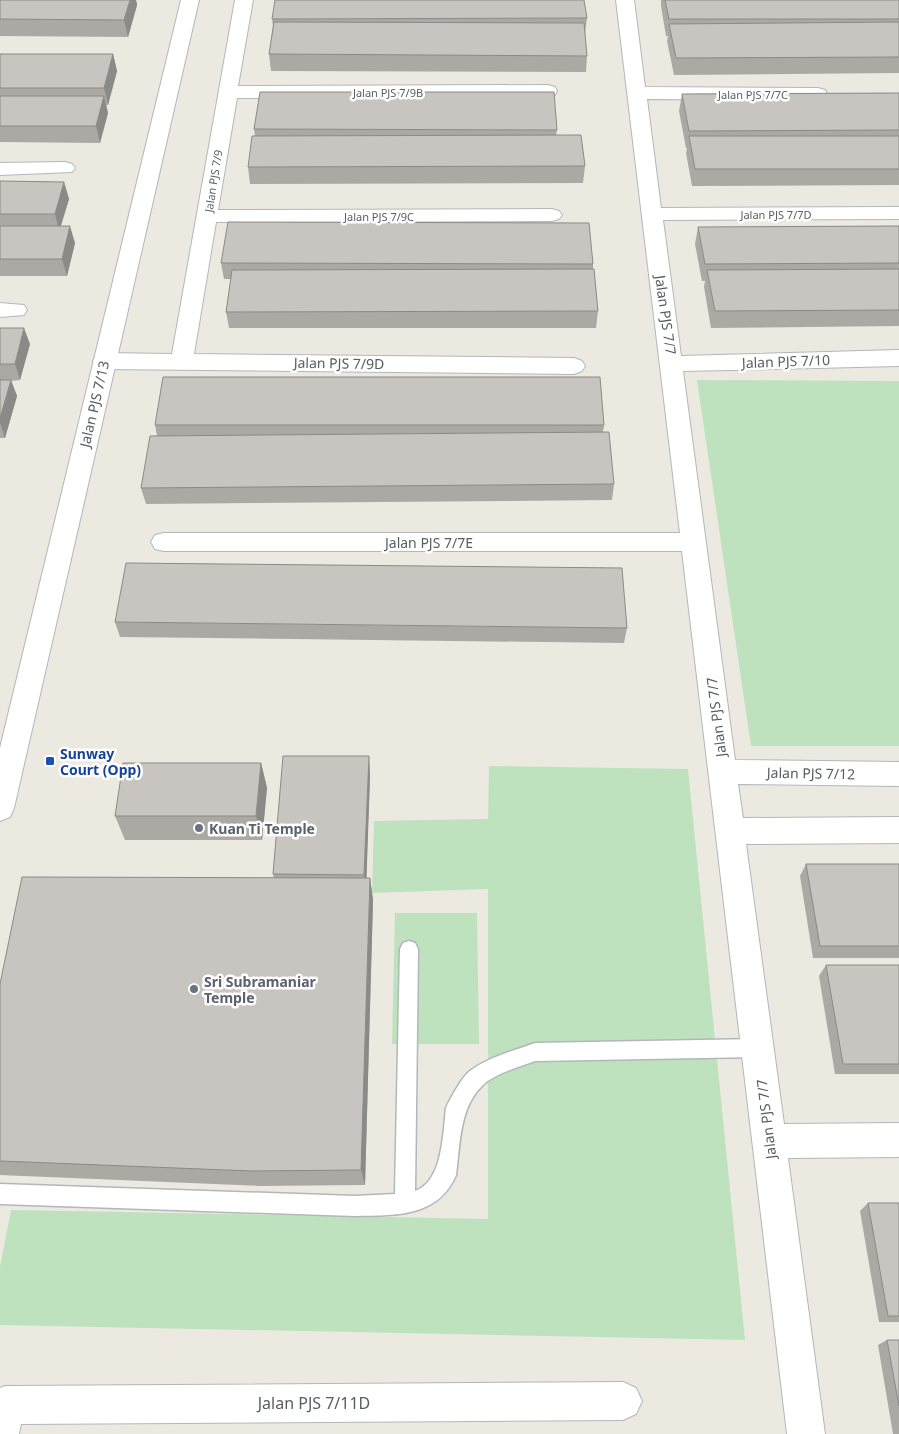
<svg xmlns="http://www.w3.org/2000/svg" width="899" height="1434" font-family="'Noto Sans',sans-serif">
	<style>
		.green { fill: #bfe2be }
		.lines { fill: none; stroke-linecap: round; stroke-linejoin: round }
		.lane-casing { stroke: #b3b7bb; stroke-width: 3 }
		.street-casing { stroke: #b3b7bb; stroke-width: 2 }
		.secondary-casing { stroke: #b2b6bb; stroke-width: 2 }
		.lane { fill: #fff; fill-rule: evenodd }
		.street { fill: #fff; fill-rule: evenodd }
		.secondary { fill: #fff; fill-rule: evenodd }
		.wall { fill: #aca9a5 }
		.shaded-wall { fill: #8c8a86 }
		.building { fill: #c8c5c0; stroke: #8c8a86 }
		.transit-dot { fill: #1a4fb4; stroke: #fff; stroke-width: 2 }
		.worship-dot { fill: #6b7280; stroke: #fff; stroke-width: 2 }
		.labels { text-anchor: middle; dominant-baseline: central; stroke-width: 5; stroke-linejoin: round; paint-order: stroke }
		.far-street-label { font-size: 11px; fill: #595d61; stroke: #fff }
		.street-label { font-size: 14px; fill: #595d61; stroke: #fff }
		.transit-label { font-size: 14px; font-weight: bold; fill: #164399; stroke: #fff; text-anchor: start }
		.worship-label { font-size: 14px; font-weight: bold; fill: #5b616d; stroke: #fff; text-anchor: start }
		.near-street-label { font-size: 16px; fill: #595d61; stroke: #fff }
	</style>
	<rect width="100%" height="100%" fill="#ece9e1"/>
	<!-- green -->
	<g class="green">
		<polygon points="697,380 899,381 899,746 751,746"/>
		<polygon points="489,766 688,769 745,1340 0,1325 0,1267 11,1210 488,1219 488,889 372,893 374,821 488,819"/>
		<polygon points="395,913 477,913 479,1044 392,1044"/>
	</g>
	<g class="lines">
		<!-- lane casing -->
		<g class="lane-casing">
			<path id="lane" d="M409 941 415 943 418 949 415 1191C443 1182 443 1132 446 1108 450 1099 462 1077 470 1071 489 1057 513 1051 535 1043L758 1039 765 1041 768 1048 765 1055 758 1057 535 1061C519 1067 493 1074 482 1086 459 1108 460 1146 456 1175 438 1218 394 1215 355 1216L0 1204V1184L355 1196 395 1194 400 949 403 943Z"/>
		</g>
		<!-- street casing -->
		<g class="street-casing">
			<g id="street">
				<polygon points="235,0 253,0 238,86 548,85 555,87 557,91 555,95 548,97 237,98 218,210 552,209 559,211 562,215 559,219 552,221 216,222 194,354 574,358 582,361 585,366 582,371 574,374 104,369 96,366 93,361 96,356 104,353 172,354"/>
				<polygon points="616,0 634,0 645,87 818,88 825,90 827,94 825,98 818,100 647,99 661,208 899,207 899,219 663,220 681,356 899,350 899,366 683,371 735,760 899,762 899,786 738,784 743,818 899,817 899,843 746,844 784,1124 899,1123 899,1157 788,1158 825,1434 787,1434 682,551 164,551 155,549 151,542 155,535 164,533 680,533"/>
				<polygon points="65,162 72,164 75,168 72,172 0,175 0,163"/>
				<polygon points="0,303 24,305 27,310 24,315 0,317"/>
				<polygon points="623,1382 636,1388 642,1401 636,1414 623,1420 21,1424 19,1434 0,1434 0,1388 5,1386"/>
			</g>
		</g>
		<!-- secondary casing -->
		<g class="secondary-casing">
			<polygon id="secondary" points="181,0 199,0 14,808 10,817 0,821 0,748"/>
		</g>
		<!-- lane -->
		<use href="#lane" class="lane"/>
		<!-- street -->
		<use href="#street" class="street"/>
		<!-- secondary -->
		<use href="#secondary" class="secondary"/>
	</g>
	<!-- wall -->
	<g class="wall">
		<polygon points="0,0 136,0 137,5 128,37 0,36"/>
		<polygon points="661,0 899,0 899,73 674,75 667,41 668,36 666,36 661,6"/>
		<polygon points="587,18 585,34 587,56 586,72 271,71 269,54 273,26 272,19"/>
		<polygon points="0,54 113,54 117,71 108,105 106,105 108,113 100,143 0,142"/>
		<polygon points="899,93 899,185 692,186 686,153 687,148 686,148 679,111 682,94"/>
		<polygon points="254,129 557,130 556,135 585,166 583,183 250,184 248,167 255,136"/>
		<polygon points="0,181 64,182 69,199 61,226 75,243 67,276 0,276"/>
		<polygon points="899,226 899,326 711,328 704,287 705,281 702,281 695,244 698,227"/>
		<polygon points="221,263 593,264 593,269 598,311 596,328 229,328 226,312 231,279 224,279"/>
		<polygon points="0,328 30,344 20,380 11,381 17,396 5,438 0,438"/>
		<polygon points="155,425 604,425 603,432 614,484 612,500 146,504 141,488 157,436"/>
		<polygon points="115,622 627,628 624,643 120,637"/>
		<polygon points="369,756 370,776 366,878 370,878 373,900 365,1185 259,1186 0,1175 0,984 274,878 273,874"/>
		<polygon points="261,763 267,788 262,840 125,840 115,816"/>
		<polygon points="806,864 899,864 899,958 813,958 800,876"/>
		<polygon points="826,965 899,965 899,1074 835,1074 819,976"/>
		<polygon points="868,1203 899,1203 899,1322 879,1322 860,1211"/>
		<polygon points="887,1340 899,1340 899,1434 893,1434 878,1345"/>
	</g>
	<!-- shaded-wall -->
	<g class="shaded-wall">
		<polygon points="130,0 136,0 137,5 128,37 124,20"/>
		<polygon points="113,54 117,71 108,105 104,88"/>
		<polygon points="104,96 108,113 100,143 96,126"/>
		<polygon points="64,182 69,199 59,231 55,214"/>
		<polygon points="70,226 75,243 67,276 62,259"/>
		<polygon points="24,328 30,344 20,380 15,364"/>
		<polygon points="11,380 17,396 5,438 0,423 0,418"/>
		<polygon points="369,756 370,776 366,893 364,875"/>
		<polygon points="261,763 267,788 262,840 256,816"/>
		<polygon points="370,878 373,900 365,1185 361,1170"/>
	</g>
	<!-- building -->
	<g class="building">
		<polygon points="0,0 130,0 124,20 0,19"/>
		<polygon points="275,0 584,0 587,18 272,19"/>
		<polygon points="665,0 899,0 899,19 669,19"/>
		<polygon points="274,22 584,23 587,56 269,54"/>
		<polygon points="899,22 899,57 676,58 669,24"/>
		<polygon points="0,54 113,54 104,88 0,88"/>
		<polygon points="260,92 554,92 557,130 254,129"/>
		<polygon points="899,93 899,130 689,131 682,94"/>
		<polygon points="0,96 104,96 96,126 0,126"/>
		<polygon points="581,135 585,166 248,167 252,136"/>
		<polygon points="689,136 899,136 899,169 695,169"/>
		<polygon points="0,181 64,182 55,214 0,214"/>
		<polygon points="228,222 589,223 593,264 221,263"/>
		<polygon points="0,226 70,226 62,259 0,259"/>
		<polygon points="899,226 899,263 705,264 698,227"/>
		<polygon points="594,269 598,311 226,312 232,270"/>
		<polygon points="899,269 899,310 715,311 707,270"/>
		<polygon points="0,328 24,328 15,364 0,364"/>
		<polygon points="163,377 600,377 604,425 155,425"/>
		<polygon points="0,380 11,380 0,418"/>
		<polygon points="609,432 614,484 141,488 150,436"/>
		<polygon points="126,563 622,568 627,628 115,622"/>
		<polygon points="283,756 369,756 364,875 273,874"/>
		<polygon points="123,763 261,763 256,816 115,816"/>
		<polygon points="806,864 899,864 899,946 820,946"/>
		<polygon points="22,877 370,878 361,1170 252,1171 0,1161 0,984"/>
		<polygon points="826,965 899,965 899,1064 843,1064"/>
		<polygon points="868,1203 899,1203 899,1316 888,1316"/>
		<polygon points="887,1340 899,1340 899,1406"/>
	</g>
	<!-- markers -->
	<rect class="transit-dot" x="45" y="756" width="10" height="10" rx="2.5"/>
	<g class="worship-dot">
		<circle cx="199" cy="828" r="5"/>
		<circle cx="194" cy="989" r="5"/>
	</g>
	<g class="labels">
		<!-- far-street labels -->
		<g class="far-street-label">
			<text x="388" y="92">Jalan PJS 7/9B</text>
			<text x="753" y="94">Jalan PJS 7/7C</text>
			<text transform="translate(213 181) rotate(-81)">Jalan PJS 7/9</text>
			<text x="776" y="214">Jalan PJS 7/7D</text>
			<text x="379" y="216">Jalan PJS 7/9C</text>
		</g>
		<!-- street labels -->
		<g class="street-label">
			<text transform="translate(666 315) rotate(82)">Jalan PJS 7/7</text>
			<text transform="translate(786 361) rotate(-2)">Jalan PJS 7/10</text>
			<text transform="translate(339 363) rotate(1)">Jalan PJS 7/9D</text>
			<text transform="translate(94 404) rotate(-77)">Jalan PJS 7/13</text>
			<text x="429" y="542">Jalan PJS 7/7E</text>
			<text transform="translate(716 717) rotate(-97)">Jalan PJS 7/7</text>
			<text transform="translate(811 773) rotate(1)">Jalan PJS 7/12</text>
			<text transform="translate(766 1119) rotate(-97)">Jalan PJS 7/7</text>
		</g>
		<!-- transit labels -->
		<g class="transit-label">
			<text x="60" y="753">Sunway<tspan x="60" dy="16">Court (Opp)</tspan></text>
		</g>
		<!-- worship labels -->
		<g class="worship-label">
			<text x="209" y="828">Kuan Ti Temple</text>
			<text x="204" y="981">Sri Subramaniar<tspan x="204" dy="16">Temple</tspan></text>
		</g>
		<!-- near-street labels -->
		<g class="near-street-label">
			<text x="314" y="1403">Jalan PJS 7/11D</text>
		</g>
	</g>
</svg>
